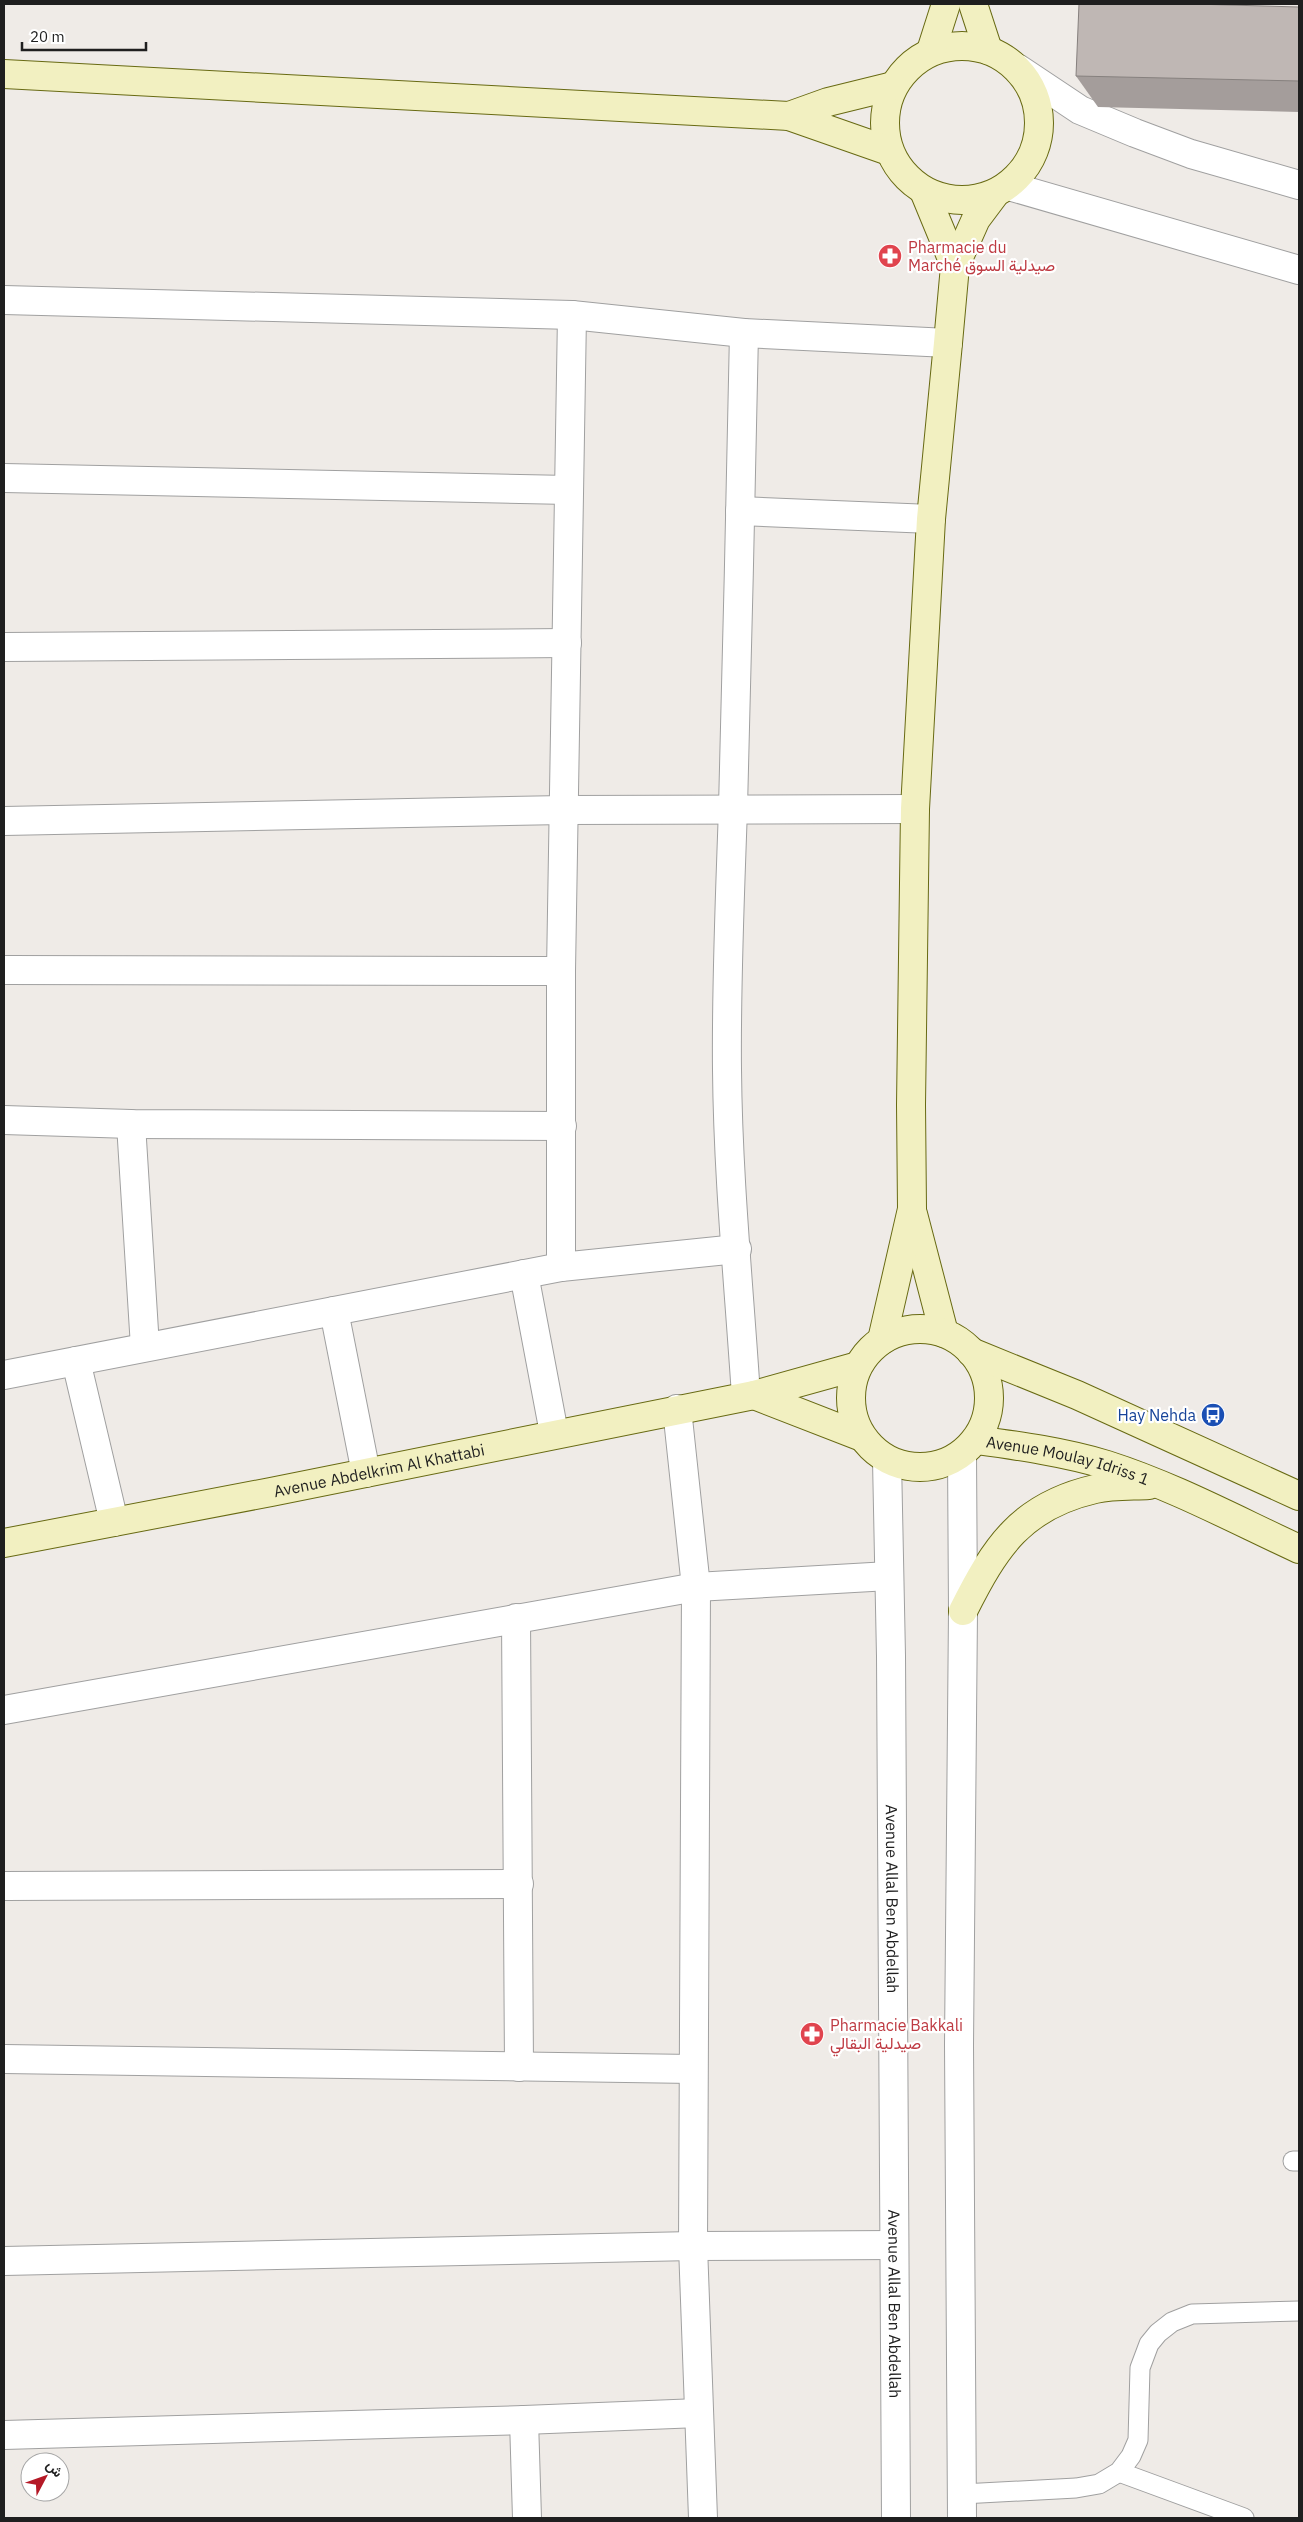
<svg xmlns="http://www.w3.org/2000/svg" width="1303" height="2522" font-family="'IBM Plex Sans',Vazirmatn,sans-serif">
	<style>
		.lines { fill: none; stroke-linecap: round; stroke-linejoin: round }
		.service-casing { stroke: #a0a0a0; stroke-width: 21 }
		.minor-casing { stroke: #a0a0a0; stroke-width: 30 }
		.tertiary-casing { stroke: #a0a0a0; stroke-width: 30 }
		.secondary-casing { stroke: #686a13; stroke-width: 30 }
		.service { stroke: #fff; stroke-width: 19 }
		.minor { stroke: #fff; stroke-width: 28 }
		.tertiary { stroke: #fff; stroke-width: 28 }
		.secondary { stroke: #f2f0c1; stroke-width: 28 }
		.wall { fill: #a49d9b }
		.building { fill: #bfb7b4; stroke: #86807e }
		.labels { text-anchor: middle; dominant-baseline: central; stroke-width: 4.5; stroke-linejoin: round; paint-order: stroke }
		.health-label { font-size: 16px; fill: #be3a42; stroke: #fff; text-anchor: start }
		.transit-label { font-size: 16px; fill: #164399; stroke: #fff; text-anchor: end }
		.street-label { font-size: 16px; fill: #1f1f1f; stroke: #fff }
	</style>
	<rect width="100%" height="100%" fill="#efebe7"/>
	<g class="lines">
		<!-- service casing -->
		<g class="service-casing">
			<g id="service">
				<polyline points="1293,2161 1299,2161"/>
				<polyline points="1119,2472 1244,2518"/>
				<polyline points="962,2494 1076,2488 1099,2484 1119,2472 1131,2456 1138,2440 1140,2368 1149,2344 1158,2333 1172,2322 1192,2314 1299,2311"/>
			</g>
		</g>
		<!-- minor casing -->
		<g class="minor-casing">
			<g id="minor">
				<polyline points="1017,68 1080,110 1135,133 1191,154 1299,185"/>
				<polyline points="1009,186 1299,270"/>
				<polyline points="4,300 572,315 744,333 948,343"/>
				<path d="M744 333C740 491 738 650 733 808 730 896 726 983 727 1070 728 1179 739 1287 746 1396"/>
				<polyline points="4,478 569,490"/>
				<polyline points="740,511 931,519"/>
				<polyline points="4,647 567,643"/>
				<polyline points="4,821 564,810 915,809"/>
				<polyline points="4,970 561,971"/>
				<polyline points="4,1120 131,1124 562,1126"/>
				<polyline points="131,1124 145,1347"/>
				<polyline points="561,1267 561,971 572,315"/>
				<polyline points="524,1274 554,1433"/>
				<polyline points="334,1311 366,1473"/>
				<polyline points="76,1361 114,1522"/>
				<polyline points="4,1375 561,1267 737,1249"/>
				<polyline points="677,1409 696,1587 693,2246 703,2518"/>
				<polyline points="516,1618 519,2067"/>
				<polyline points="4,1710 696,1587 889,1576"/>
				<polyline points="4,1886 519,1884"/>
				<polyline points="4,2059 693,2069"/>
				<polyline points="4,2261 693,2246 894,2245"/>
				<polyline points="524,2420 527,2518"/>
				<polyline points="4,2435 524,2420 699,2413"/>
			</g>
		</g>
		<!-- tertiary casing -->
		<g class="tertiary-casing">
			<g id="tertiary">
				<polyline points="962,1454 963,1611 959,2045 962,2518"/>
				<path id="s1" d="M887 1460 891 1656 896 2518"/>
			</g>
		</g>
		<!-- secondary casing -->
		<g class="secondary-casing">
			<g id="secondary">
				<polyline points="973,4 988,50"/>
				<circle cx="962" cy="123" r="77"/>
				<polyline points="931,51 946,4"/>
				<polyline points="4,74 789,116 889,151"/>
				<polyline points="789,116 828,102 893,86"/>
				<polyline points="924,191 955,266"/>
				<polyline points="913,1214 944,1333"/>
				<circle cx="920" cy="1398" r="69"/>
				<polyline points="882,1340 912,1209 911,1105 915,809 931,519 948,343 955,266 976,219 994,195"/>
				<polyline points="971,1352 1077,1395 1299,1496"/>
				<polyline points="754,1395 862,1437"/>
				<path id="s2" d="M976 1440C1020 1446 1064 1452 1107 1465 1173 1486 1236 1520 1299 1549"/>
				<path id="s3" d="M4 1543 271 1492 754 1395 858 1366"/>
				<path d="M963 1611C995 1547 1021 1506 1095 1489 1112 1485 1132 1486 1149 1485"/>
			</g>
		</g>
		<!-- service -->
		<use href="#service" class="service"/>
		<!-- minor -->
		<use href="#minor" class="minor"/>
		<!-- tertiary -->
		<use href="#tertiary" class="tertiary"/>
		<!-- secondary -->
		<use href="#secondary" class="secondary"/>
	</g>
	<!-- wall -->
	<polygon class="wall" points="1299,7 1299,112 1098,107 1076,76"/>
	<!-- building -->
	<polygon class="building" points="1079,4 1193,4 1299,7 1299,81 1076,76"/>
	<!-- icons -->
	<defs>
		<g id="pharmacy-disc" transform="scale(1.25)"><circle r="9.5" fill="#e0444e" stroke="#fff"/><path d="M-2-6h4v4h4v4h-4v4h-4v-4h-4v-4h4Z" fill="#fff"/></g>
		<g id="bus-disc" transform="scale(1.25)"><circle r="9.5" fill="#1a4fb4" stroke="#fff"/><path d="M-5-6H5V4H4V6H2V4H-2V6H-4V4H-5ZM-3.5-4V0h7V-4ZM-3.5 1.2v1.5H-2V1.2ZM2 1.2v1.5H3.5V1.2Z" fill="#fff"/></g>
	</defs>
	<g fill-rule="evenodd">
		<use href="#pharmacy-disc" x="890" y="256"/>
		<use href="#bus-disc" x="1213" y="1415"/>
		<use href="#pharmacy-disc" x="812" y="2034"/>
	</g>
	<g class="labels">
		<!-- health labels -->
		<g class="health-label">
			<text x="908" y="247">Pharmacie du<tspan x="908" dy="18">Marché صيدلية السوق</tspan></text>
			<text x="830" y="2025">Pharmacie Bakkali<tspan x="830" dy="18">صيدلية البقالي</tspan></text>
		</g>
		<!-- transit labels -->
		<g class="transit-label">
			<text x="1196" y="1415">Hay Nehda</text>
		</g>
		<!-- street labels -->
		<g class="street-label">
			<text stroke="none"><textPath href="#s2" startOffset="94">Avenue Moulay Idriss 1</textPath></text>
			<text stroke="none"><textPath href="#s3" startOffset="382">Avenue Abdelkrim Al Khattabi</textPath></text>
			<text stroke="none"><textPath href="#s1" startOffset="439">Avenue Allal Ben Abdellah</textPath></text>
			<text stroke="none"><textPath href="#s1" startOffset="844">Avenue Allal Ben Abdellah</textPath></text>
		</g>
	</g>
	<!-- border -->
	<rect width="1303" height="2522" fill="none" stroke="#1f1f1f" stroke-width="10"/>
	<!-- north arrow -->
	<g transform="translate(45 2477) rotate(49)"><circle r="24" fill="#ffffff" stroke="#a5a5a5"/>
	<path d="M0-4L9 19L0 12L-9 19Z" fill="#b51927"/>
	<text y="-8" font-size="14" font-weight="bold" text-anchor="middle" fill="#1f1f1f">ش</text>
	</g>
	<!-- scale -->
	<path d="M22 42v8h124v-8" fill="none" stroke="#1f1f1f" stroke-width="2.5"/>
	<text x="30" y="42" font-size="15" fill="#1f1f1f" stroke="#ffffff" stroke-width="4" paint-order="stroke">20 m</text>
</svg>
